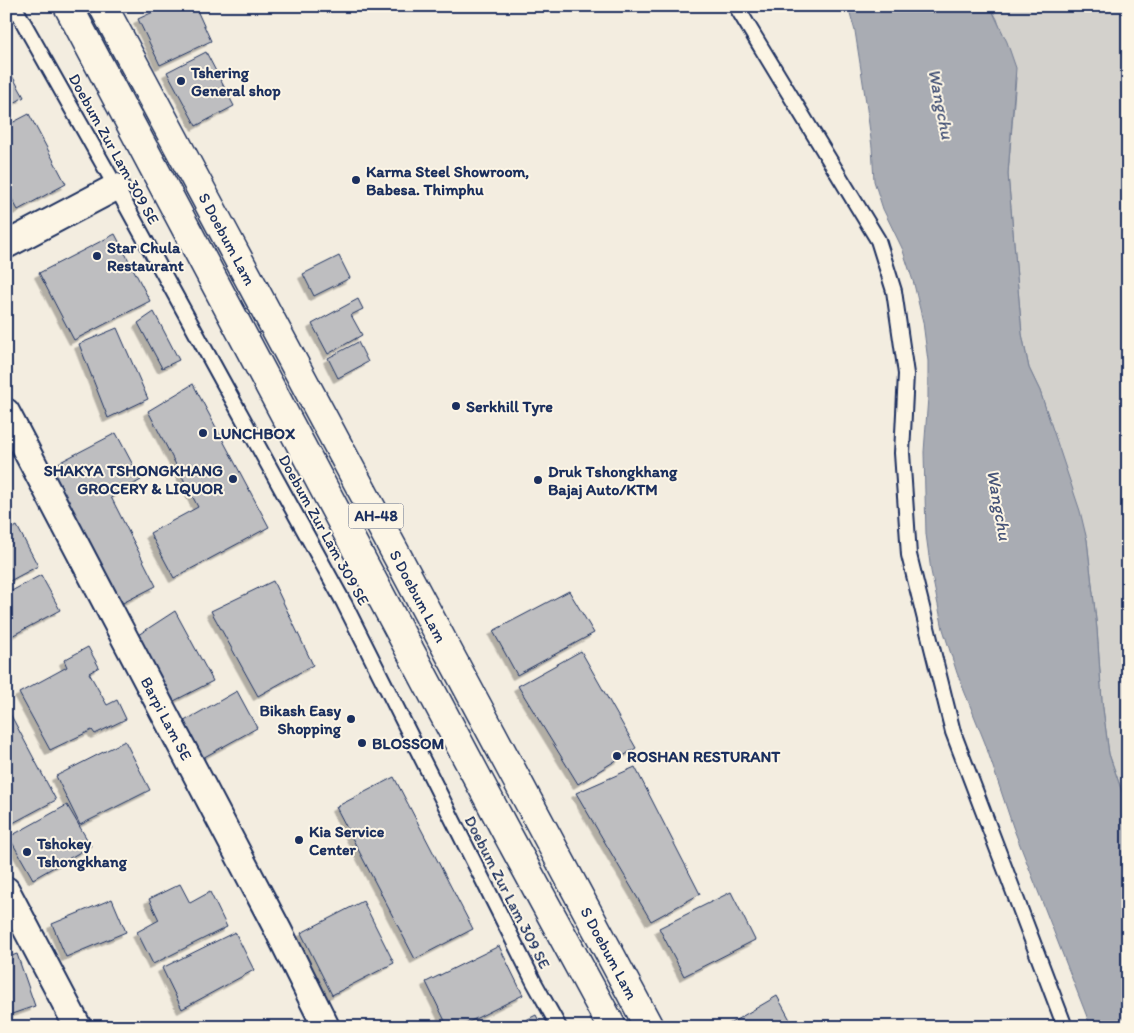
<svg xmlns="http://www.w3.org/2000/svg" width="1134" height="1033" font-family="Itim,sans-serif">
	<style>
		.green { fill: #d3d1cc; stroke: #778095 }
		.water { fill: #a9acb3; stroke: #707a91 }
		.building { fill: #bebec0; stroke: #1b2f5e; filter: url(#shadow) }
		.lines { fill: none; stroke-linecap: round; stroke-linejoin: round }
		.lane-casing { stroke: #1b2f5e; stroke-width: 18 }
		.street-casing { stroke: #1b2f5e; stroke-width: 30 }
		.highway-casing { stroke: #1b2f5e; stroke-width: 31 }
		.lane { stroke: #fcf5e5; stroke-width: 14 }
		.street { stroke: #fcf5e5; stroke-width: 26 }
		.highway { stroke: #fcf5e5; stroke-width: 28 }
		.poi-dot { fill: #1b2f5e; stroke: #fcf5e5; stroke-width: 2 }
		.labels { text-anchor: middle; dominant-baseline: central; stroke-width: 4; stroke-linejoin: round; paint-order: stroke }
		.shield { fill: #fcf5e5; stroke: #5e6a86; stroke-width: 1 }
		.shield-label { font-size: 15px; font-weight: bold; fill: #1b2f5e }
		.poi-label { font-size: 16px; font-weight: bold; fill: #1b2f5e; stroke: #fcf5e5; text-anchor: start }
		.street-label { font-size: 16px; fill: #1b2f5e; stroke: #fcf5e5 }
		.water-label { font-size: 18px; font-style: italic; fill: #465478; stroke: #fcf5e5 }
	</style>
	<defs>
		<filter id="shadow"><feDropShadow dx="-4.5" dy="4.5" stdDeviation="0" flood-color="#0004"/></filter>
	</defs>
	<rect width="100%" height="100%" fill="#f3ede0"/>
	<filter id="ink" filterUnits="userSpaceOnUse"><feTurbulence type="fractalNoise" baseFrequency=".02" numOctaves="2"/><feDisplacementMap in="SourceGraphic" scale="10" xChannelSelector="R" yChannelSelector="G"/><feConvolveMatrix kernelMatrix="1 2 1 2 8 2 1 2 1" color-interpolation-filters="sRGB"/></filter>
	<g filter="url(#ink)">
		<!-- green -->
		<polygon class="green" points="990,6 1128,6 1128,809 1109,754 1102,701 1097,629 1087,540 1040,391 1029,368 1022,334 1008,174 1016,78 997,19"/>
		<!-- water -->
		<polygon class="water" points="848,6 990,6 1007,42 1016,68 1008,174 1022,334 1029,368 1040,391 1080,511 1087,540 1097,629 1102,701 1109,754 1128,809 1128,1027 1091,1027 1013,827 985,743 957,673 943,629 931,571 926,534 924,452 928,397 928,361 923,322 914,284 902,248 883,209 874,181 872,147 866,102 855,31"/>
		<!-- building -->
		<g class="building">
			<polygon points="166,6 195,6 211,41 160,65 138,19"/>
			<polygon points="206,52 234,106 196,126 167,72"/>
			<polygon points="6,65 24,97 6,108"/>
			<polygon points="29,114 66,184 18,210 6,188 6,126"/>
			<polygon points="115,234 150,301 74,340 39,273"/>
			<polygon points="339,256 350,278 314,296 303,274"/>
			<polygon points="358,299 363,309 351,315 362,335 328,354 312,324"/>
			<polygon points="154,312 179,360 162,368 138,323"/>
			<polygon points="117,328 148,399 108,418 79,344"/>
			<polygon points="358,342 368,362 338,378 328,358"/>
			<polygon points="193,384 269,527 174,578 150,533 198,507 148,411"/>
			<polygon points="116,433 141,480 111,497 156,586 113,608 41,472"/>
			<polygon points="17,526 38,566 6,583 6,532"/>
			<polygon points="41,575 60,610 6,639 6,594"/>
			<polygon points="273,581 313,665 258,696 211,611"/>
			<polygon points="569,591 594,633 517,675 493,631"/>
			<polygon points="175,611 213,681 172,702 135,637"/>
			<polygon points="88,647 99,667 89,673 107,705 117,700 126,719 95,734 92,730 50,750 19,693 67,667 64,660"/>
			<polygon points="581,651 636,748 578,784 518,686"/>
			<polygon points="237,691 257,728 199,760 179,724"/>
			<polygon points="6,706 56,800 11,824 6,816"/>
			<polygon points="125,741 150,790 80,825 56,776"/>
			<polygon points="635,767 700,894 651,921 576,793"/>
			<polygon points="394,777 473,929 415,959 336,807"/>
			<polygon points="67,805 91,846 33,879 9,837"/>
			<polygon points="180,884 190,903 210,892 227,927 153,964 137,932 159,920 149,899"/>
			<polygon points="731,892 755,940 684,976 659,928"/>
			<polygon points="112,899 126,932 66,957 52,924"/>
			<polygon points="363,901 394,963 332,995 301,933"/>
			<polygon points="235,932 254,970 182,1009 162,968"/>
			<polygon points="499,946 523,995 459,1027 448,1027 426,982"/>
			<polygon points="17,954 35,1006 6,1016 6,958"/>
			<polygon points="777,996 794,1027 724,1027"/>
			<polygon points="536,1015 542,1027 512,1027"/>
		</g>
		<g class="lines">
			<!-- lane casing -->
			<g class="lane-casing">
				<g id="lane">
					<polyline points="14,6 116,187 344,603 534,982 559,1027"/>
					<polyline points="736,6 878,240 894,291 906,374 902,453 909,555 953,732 1065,1027"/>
				</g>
			</g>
			<!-- street casing -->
			<g class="street-casing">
				<g id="street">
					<polyline points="6,245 116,187"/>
					<path id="s1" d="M6 412 278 930 326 1027"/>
					<polyline points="6,890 78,1027"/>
				</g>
			</g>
			<!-- highway casing -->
			<g class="highway-casing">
				<g id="highway">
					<polyline points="68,6 503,826 612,1027"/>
					<path id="s2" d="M103 6 649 1027"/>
				</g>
			</g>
			<!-- lane -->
			<use href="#lane" class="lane"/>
			<!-- street -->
			<use href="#street" class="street"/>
			<!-- highway -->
			<use href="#highway" class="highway"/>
		</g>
	</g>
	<!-- markers -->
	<g class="poi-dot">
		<circle cx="181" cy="81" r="5"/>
		<circle cx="356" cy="180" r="5"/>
		<circle cx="97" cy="256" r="5"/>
		<circle cx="456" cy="406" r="5"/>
		<circle cx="203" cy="433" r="5"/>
		<circle cx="233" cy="479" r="5"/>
		<circle cx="538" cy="480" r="5"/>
		<circle cx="351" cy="719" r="5"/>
		<circle cx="362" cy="743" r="5"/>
		<circle cx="617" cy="756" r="5"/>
		<circle cx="299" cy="840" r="5"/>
		<circle cx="27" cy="852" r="5"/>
	</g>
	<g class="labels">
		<!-- shield labels -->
		<rect class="shield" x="348.5" y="503.5" width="55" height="25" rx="4"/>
		<g class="shield-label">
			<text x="376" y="516">AH-48</text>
		</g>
		<!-- poi labels -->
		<g class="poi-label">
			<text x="191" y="72">Tshering<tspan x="191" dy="18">General shop</tspan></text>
			<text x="366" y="171">Karma Steel Showroom,<tspan x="366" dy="18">Babesa. Thimphu</tspan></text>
			<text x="107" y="247">Star Chula<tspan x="107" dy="18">Restaurant</tspan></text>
			<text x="466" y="406">Serkhill Tyre</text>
			<text x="213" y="433">LUNCHBOX</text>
			<text x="223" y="470" text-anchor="end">SHAKYA TSHONGKHANG<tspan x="223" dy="18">GROCERY &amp; LIQUOR</tspan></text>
			<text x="548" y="471">Druk Tshongkhang<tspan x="548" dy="18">Bajaj Auto/KTM</tspan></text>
			<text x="341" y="710" text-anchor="end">Bikash Easy<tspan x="341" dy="18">Shopping</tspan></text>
			<text x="372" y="743">BLOSSOM</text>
			<text x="627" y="756">ROSHAN RESTURANT</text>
			<text x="309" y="831">Kia Service<tspan x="309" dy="18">Center</tspan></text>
			<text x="37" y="843">Tshokey<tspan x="37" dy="18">Tshongkhang</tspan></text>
		</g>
		<!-- street labels -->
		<g class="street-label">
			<text transform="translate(114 149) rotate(61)">Doebum Zur Lam 309 SE</text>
			<text stroke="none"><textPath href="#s2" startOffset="264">S Doebum Lam</textPath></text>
			<text transform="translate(324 530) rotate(61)">Doebum Zur Lam 309 SE</text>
			<text stroke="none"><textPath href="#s2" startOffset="669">S Doebum Lam</textPath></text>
			<text stroke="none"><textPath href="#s1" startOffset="346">Barpi Lam SE</textPath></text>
			<text transform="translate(508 892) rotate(63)">Doebum Zur Lam 309 SE</text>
			<text stroke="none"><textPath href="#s2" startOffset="1074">S Doebum Lam</textPath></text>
		</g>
		<!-- water labels -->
		<g class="water-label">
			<text transform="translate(941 104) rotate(79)">Wangchu</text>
			<text transform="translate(999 505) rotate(80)">Wangchu</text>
		</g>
	</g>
	<!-- margin -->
	<rect width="1134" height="1033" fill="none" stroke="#fcf5e5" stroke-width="25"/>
	<rect x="12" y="12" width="1109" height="1008" fill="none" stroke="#1b2f5e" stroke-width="2" filter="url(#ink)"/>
</svg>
